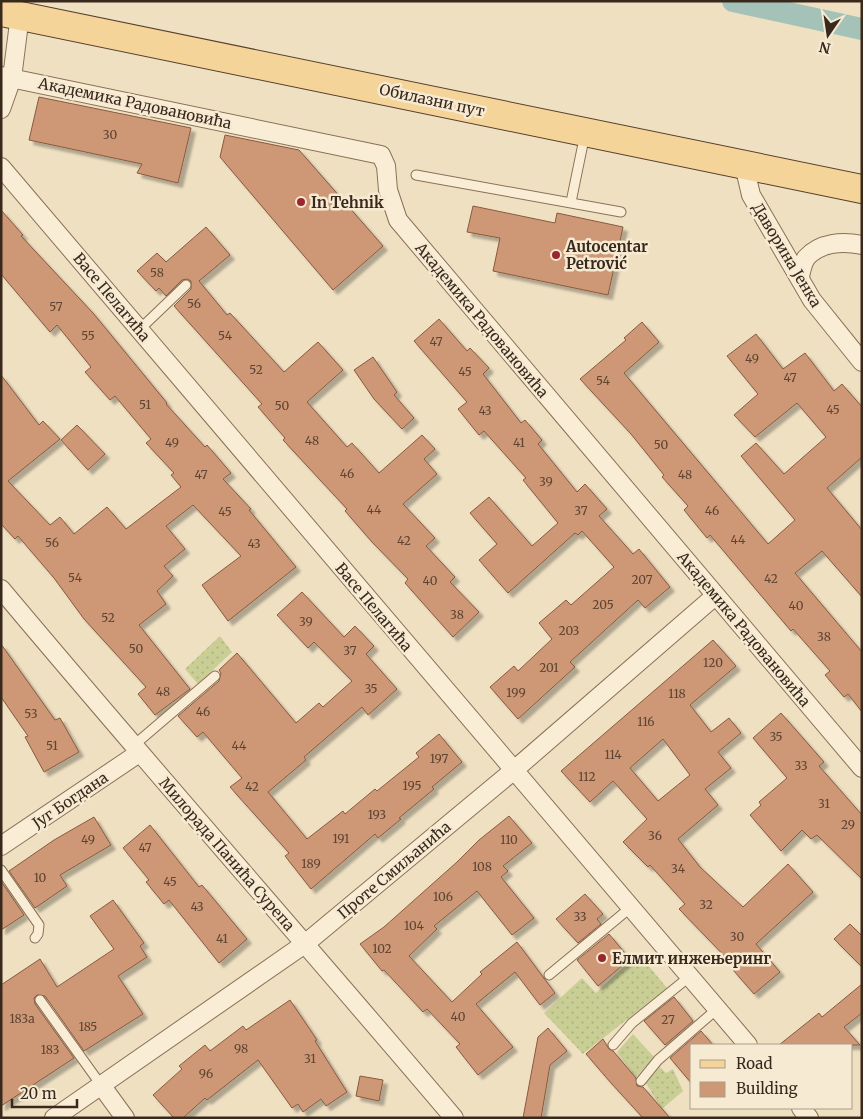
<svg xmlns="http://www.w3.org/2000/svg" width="863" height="1119" font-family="Merriweather,serif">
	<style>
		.grass { fill: url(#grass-dots) }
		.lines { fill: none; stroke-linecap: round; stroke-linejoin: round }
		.canal { stroke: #a4c2b8; stroke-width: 22 }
		.building { fill: #ce9876; stroke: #89593e; fill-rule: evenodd; filter: url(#shadow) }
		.service-casing { stroke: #897158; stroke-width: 11 }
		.minor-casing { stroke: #897158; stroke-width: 20 }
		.primary-casing { stroke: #573f2d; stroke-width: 30 }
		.service { stroke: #faedd5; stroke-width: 9 }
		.minor { stroke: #faedd5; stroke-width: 18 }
		.primary { stroke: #f4d498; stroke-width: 28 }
		.poi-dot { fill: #9a272c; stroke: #f6ead2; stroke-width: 2 }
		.labels { text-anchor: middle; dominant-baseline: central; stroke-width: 5; stroke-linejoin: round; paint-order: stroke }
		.number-label { font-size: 12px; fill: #5e4533 }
		.street-label { font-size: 15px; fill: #39291d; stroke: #f6ead2 }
		.poi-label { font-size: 15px; font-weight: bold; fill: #39291d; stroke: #f6ead2; text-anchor: start }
	</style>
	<defs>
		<pattern id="grass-dots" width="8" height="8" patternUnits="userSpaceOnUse" patternTransform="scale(1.25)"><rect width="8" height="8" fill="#c9ce95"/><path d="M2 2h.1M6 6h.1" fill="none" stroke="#adb180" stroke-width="1.8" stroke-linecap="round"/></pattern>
		<filter id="shadow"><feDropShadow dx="4.5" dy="4.5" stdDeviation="1" flood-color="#0004"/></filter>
	</defs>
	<rect width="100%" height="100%" fill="#efe0c2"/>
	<!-- grass -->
	<g class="grass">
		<polygon points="220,636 232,652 198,684 185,669"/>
		<polygon points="638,953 667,988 583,1054 544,1013 582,978 596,993"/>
		<polygon points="633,1034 654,1057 636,1077 617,1052"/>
		<polygon points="660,1067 666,1073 673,1069 683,1091 662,1109 646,1083"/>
	</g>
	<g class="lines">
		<!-- canal -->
		<polyline class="canal" points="733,1 862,29"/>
	</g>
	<!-- building -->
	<g class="building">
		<polygon points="39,97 191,128 178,183 137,173 142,164 29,140"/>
		<polygon points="225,135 299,150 383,246 333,290 220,157"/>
		<polygon points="473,206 555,223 557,213 623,227 608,295 493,271 500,238 467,232"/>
		<polygon points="1,210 23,235 21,236 93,313 167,403 166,404 205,447 207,445 231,473 223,479 251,509 249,510 296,567 228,621 202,585 241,556 193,505 166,526 185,549 164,566 173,576 157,591 166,604 139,625 190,689 155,715 138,694 146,687 84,619 54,578 18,536 15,539 1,524 1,375 39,425 43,421 60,439 8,481 50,525 60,517 74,534 107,507 126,529 181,487 171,475 174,473 146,443 151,439 115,396 110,400 85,372 91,367 57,325 50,332 1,274"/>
		<polygon points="206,227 230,255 199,281 227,315 230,313 284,372 318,342 343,370 307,402 347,447 352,443 379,473 422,435 435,449 424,459 437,474 403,504 435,538 426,546 455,577 450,582 479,612 453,637 405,583 408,579 372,542 345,511 347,509 283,440 285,438 258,407 262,404 174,306 191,289 191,281 187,279 182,280 166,296 159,288 156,291 137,271 157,253 166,262"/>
		<polygon points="439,319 467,351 470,348 489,368 483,374 521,423 525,420 542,440 538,444 577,492 585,484 607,509 599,516 633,554 639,549 670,587 645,608 638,600 570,662 575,667 518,719 490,687 514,666 518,671 552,639 539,623 566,600 571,605 614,567 582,531 578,535 575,533 508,593 479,560 497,544 470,513 489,497 532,546 558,523 523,480 526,478 484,431 479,435 458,409 467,402 414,341"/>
		<polygon points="642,322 659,342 624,373 768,544 795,520 741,456 756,443 784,474 826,437 797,403 755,437 734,415 758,394 727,356 756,334 783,369 805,353 834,391 842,384 862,407 862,457 827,488 862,530 862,597 822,551 795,573 862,652 862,712 848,694 844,697 825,675 830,671 793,629 791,631 710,535 707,538 684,510 688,506 662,477 664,475 631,434 580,379 626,340 624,338"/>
		<polygon points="373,357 397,392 394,395 414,418 402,429 374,399 354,370"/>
		<polygon points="77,425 105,454 88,470 61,440"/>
		<polygon points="302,592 344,637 355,626 374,646 366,654 397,689 368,715 362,707 304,757 306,760 268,792 307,839 343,811 345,814 375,789 377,791 419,757 416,753 439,734 462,762 432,787 434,789 399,818 401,819 378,838 375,834 311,889 285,856 289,853 230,787 242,778 203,732 197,737 178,716 219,681 221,673 219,670 237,653 296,723 319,703 323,707 352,681 314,642 308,648 277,615"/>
		<path d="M713 640 736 666 690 705 711 732 729 718 741 733 718 752 731 768 705 789 718 805 678 839 700 867 743 907 788 864 813 892 756 944 780 972 754 994 733 970 736 968 679 909 685 904 650 865 648 867 623 842 647 819 613 781 590 802 561 771ZM663 739 690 775 658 801 630 768Z"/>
		<polygon points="1,644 55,720 60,718 79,752 44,772 25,737 28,736 1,697"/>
		<polygon points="781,713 824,762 819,766 862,815 862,879 817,835 811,839 802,830 781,851 750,815 761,805 759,802 787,778 753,738"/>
		<polygon points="509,816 532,843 503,866 508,871 501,877 534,918 512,935 477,891 434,926 437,929 409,956 452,1002 482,974 480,972 517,942 555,993 540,1005 515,972 476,1004 513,1047 478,1075 456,1047 460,1044 427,1009 423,1012 384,970 382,971 360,944 384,927 457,862 479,840"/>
		<polygon points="94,817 111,845 60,875 67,886 35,908 9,871 54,840"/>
		<polygon points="150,825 199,887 202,885 247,939 219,963 169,900 164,904 146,882 149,880 123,848"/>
		<polygon points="1,881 24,915 1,930"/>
		<polygon points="585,894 603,914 597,919 601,924 578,943 556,919"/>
		<polygon points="113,900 144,943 140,946 147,957 118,976 143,1014 84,1051 45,996 37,995 34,998 35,1004 74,1058 1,1106 1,985 40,959 57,987 114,949 90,916"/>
		<polygon points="850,924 862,936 862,967 834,939"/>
		<polygon points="609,934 630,959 598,986 577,960"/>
		<polygon points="862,984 862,1013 844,1027 860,1045 779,1045 819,1013 822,1017"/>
		<polygon points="674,997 693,1021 665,1045 644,1021"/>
		<polygon points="290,1000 317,1040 315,1041 347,1092 326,1106 321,1099 303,1112 298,1104 292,1108 258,1060 207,1100 205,1098 183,1118 174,1118 153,1095 182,1069 179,1066 205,1045 210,1051 243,1026 246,1030"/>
		<polygon points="548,1028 567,1051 550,1065 541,1118 523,1118 538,1037"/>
		<polygon points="701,1031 713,1045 692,1045 692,1084 670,1058"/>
		<polygon points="603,1039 609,1049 613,1051 636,1078 637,1086 643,1087 670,1118 643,1118 611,1083 586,1054"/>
		<polygon points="360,1076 383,1080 379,1101 356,1096"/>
	</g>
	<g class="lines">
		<!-- service casing -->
		<g class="service-casing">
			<g id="service">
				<polyline points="416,175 621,212"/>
				<polyline points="571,202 585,134"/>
				<polyline points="139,330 186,285"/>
				<polyline points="133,746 215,676"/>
				<polyline points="1,870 39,925 38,934 35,938"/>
				<polyline points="549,975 630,908"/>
				<polyline points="40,1000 101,1085"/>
				<polyline points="613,1045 632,1023 689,977"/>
				<polyline points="641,1081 658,1060 717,1009"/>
			</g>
		</g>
		<!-- minor casing -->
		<g class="minor-casing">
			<g id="minor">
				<polyline points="1,76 381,155 386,166 388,190 398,220 862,768"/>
				<polyline points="1,109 12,78 20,15"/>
				<polyline points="744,165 751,195 812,300 862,362"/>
				<polyline points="1,167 748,1045"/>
				<path d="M800 277C801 271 803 263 806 258 820 242 843 241 862 245"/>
				<path d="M1 589C150 767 304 941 454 1118"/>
				<polyline points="1,846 139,753"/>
				<polyline points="101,1085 125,1118"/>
				<polyline points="801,1108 809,1118"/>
				<polyline points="54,1118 306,943 513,771 715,596"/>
			</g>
		</g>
		<!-- primary casing -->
		<g class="primary-casing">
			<polyline id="primary" points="1,12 862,189"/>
		</g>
		<!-- service -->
		<use href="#service" class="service"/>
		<!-- minor -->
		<use href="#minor" class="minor"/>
		<!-- primary -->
		<use href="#primary" class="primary"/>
	</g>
	<!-- markers -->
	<g class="poi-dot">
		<circle cx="301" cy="202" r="5"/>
		<circle cx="556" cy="255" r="5"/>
		<circle cx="602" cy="958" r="5"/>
	</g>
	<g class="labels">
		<!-- number labels -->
		<g class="number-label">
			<text x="110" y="134">30</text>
			<text x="157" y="272">58</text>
			<text x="194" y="303">56</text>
			<text x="56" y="306">57</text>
			<text x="88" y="335">55</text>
			<text x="225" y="335">54</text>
			<text x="436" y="341">47</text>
			<text x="752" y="358">49</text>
			<text x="256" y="369">52</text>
			<text x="465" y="371">45</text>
			<text x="790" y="377">47</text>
			<text x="603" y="380">54</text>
			<text x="145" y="404">51</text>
			<text x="282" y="405">50</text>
			<text x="833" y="409">45</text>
			<text x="485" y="410">43</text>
			<text x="312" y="440">48</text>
			<text x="172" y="442">49</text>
			<text x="519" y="442">41</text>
			<text x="661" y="444">50</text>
			<text x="347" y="473">46</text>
			<text x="201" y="474">47</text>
			<text x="685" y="474">48</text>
			<text x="546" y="481">39</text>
			<text x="374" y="509">44</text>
			<text x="581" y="510">37</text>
			<text x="712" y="510">46</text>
			<text x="225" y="511">45</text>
			<text x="738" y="539">44</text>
			<text x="404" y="540">42</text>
			<text x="52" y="542">56</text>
			<text x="254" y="543">43</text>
			<text x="75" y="577">54</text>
			<text x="771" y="578">42</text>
			<text x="642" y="579">207</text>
			<text x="430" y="580">40</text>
			<text x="603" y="604">205</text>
			<text x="796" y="605">40</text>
			<text x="457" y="614">38</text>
			<text x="108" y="617">52</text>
			<text x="306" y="621">39</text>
			<text x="569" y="630">203</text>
			<text x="824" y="636">38</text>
			<text x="136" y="648">50</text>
			<text x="350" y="650">37</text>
			<text x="713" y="662">120</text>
			<text x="549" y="667">201</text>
			<text x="371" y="688">35</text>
			<text x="163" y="691">48</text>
			<text x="516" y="692">199</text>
			<text x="677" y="693">118</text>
			<text x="203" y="711">46</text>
			<text x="31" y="713">53</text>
			<text x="646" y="721">116</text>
			<text x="776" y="736">35</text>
			<text x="52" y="745">51</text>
			<text x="239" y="745">44</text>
			<text x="613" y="754">114</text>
			<text x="439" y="758">197</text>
			<text x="801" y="765">33</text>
			<text x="587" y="776">112</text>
			<text x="412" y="785">195</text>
			<text x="252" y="786">42</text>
			<text x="824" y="803">31</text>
			<text x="377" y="814">193</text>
			<text x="848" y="824">29</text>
			<text x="655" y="835">36</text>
			<text x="341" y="838">191</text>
			<text x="88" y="839">49</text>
			<text x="509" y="839">110</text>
			<text x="145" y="847">47</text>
			<text x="311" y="863">189</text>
			<text x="482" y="866">108</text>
			<text x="678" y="868">34</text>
			<text x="40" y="877">10</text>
			<text x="170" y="881">45</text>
			<text x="443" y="896">106</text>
			<text x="706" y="904">32</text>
			<text x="197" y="906">43</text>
			<text x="580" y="916">33</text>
			<text x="414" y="925">104</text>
			<text x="737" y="936">30</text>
			<text x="222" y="938">41</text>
			<text x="382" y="948">102</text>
			<text x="458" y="1016">40</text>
			<text x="22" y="1018">183a</text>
			<text x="668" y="1019">27</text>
			<text x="88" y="1026">185</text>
			<text x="241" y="1048">98</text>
			<text x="50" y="1049">183</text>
			<text x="310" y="1058">31</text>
			<text x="206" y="1073">96</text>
		</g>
		<!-- street labels -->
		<g class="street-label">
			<text transform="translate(432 100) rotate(12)">Обилазни пут</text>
			<text transform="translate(135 103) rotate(12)">Академика Радовановића</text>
			<text transform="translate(787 255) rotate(59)">Даворина Јенка</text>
			<text transform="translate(112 297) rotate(50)">Васе Пелагића</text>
			<text transform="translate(482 320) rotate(50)">Академика Радовановића</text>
			<text transform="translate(374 607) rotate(50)">Васе Пелагића</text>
			<text transform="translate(744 629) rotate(50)">Академика Радовановића</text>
			<text transform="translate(70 800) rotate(-34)">Југ Богдана</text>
			<text transform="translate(227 854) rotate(49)">Милорада Панића Сурепа</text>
			<text transform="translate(394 870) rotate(-40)">Проте Смиљанића</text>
		</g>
		<!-- poi labels -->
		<g class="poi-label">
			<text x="311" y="202">In Tehnik</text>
			<text x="566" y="246">Autocentar<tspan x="566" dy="17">Petrović</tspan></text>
			<text x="612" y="958">Елмит инжењеринг</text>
		</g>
	</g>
	<!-- border -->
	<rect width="863" height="1119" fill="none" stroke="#39291d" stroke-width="5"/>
	<!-- legend -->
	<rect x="690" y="1044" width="162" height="65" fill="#f6ead2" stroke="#aa9d8a"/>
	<rect x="700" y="1060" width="25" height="8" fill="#f4d498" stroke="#aa9d8a"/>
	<text x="736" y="1069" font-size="15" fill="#39291d">Road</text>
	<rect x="700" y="1082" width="25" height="15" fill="#ce9876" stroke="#aa9d8a"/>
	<text x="736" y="1094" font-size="15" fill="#39291d">Building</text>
	<!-- north arrow -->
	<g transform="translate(828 35) rotate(193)" stroke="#f6ead2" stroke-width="4" paint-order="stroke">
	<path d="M0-4L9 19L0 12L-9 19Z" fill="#39291d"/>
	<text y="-8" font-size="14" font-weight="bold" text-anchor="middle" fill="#39291d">N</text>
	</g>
	<!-- scale -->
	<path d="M12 1099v8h65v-8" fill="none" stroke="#39291d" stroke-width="2.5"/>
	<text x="20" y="1099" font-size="15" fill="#39291d" stroke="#f6ead2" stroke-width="4" paint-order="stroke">20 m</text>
</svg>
